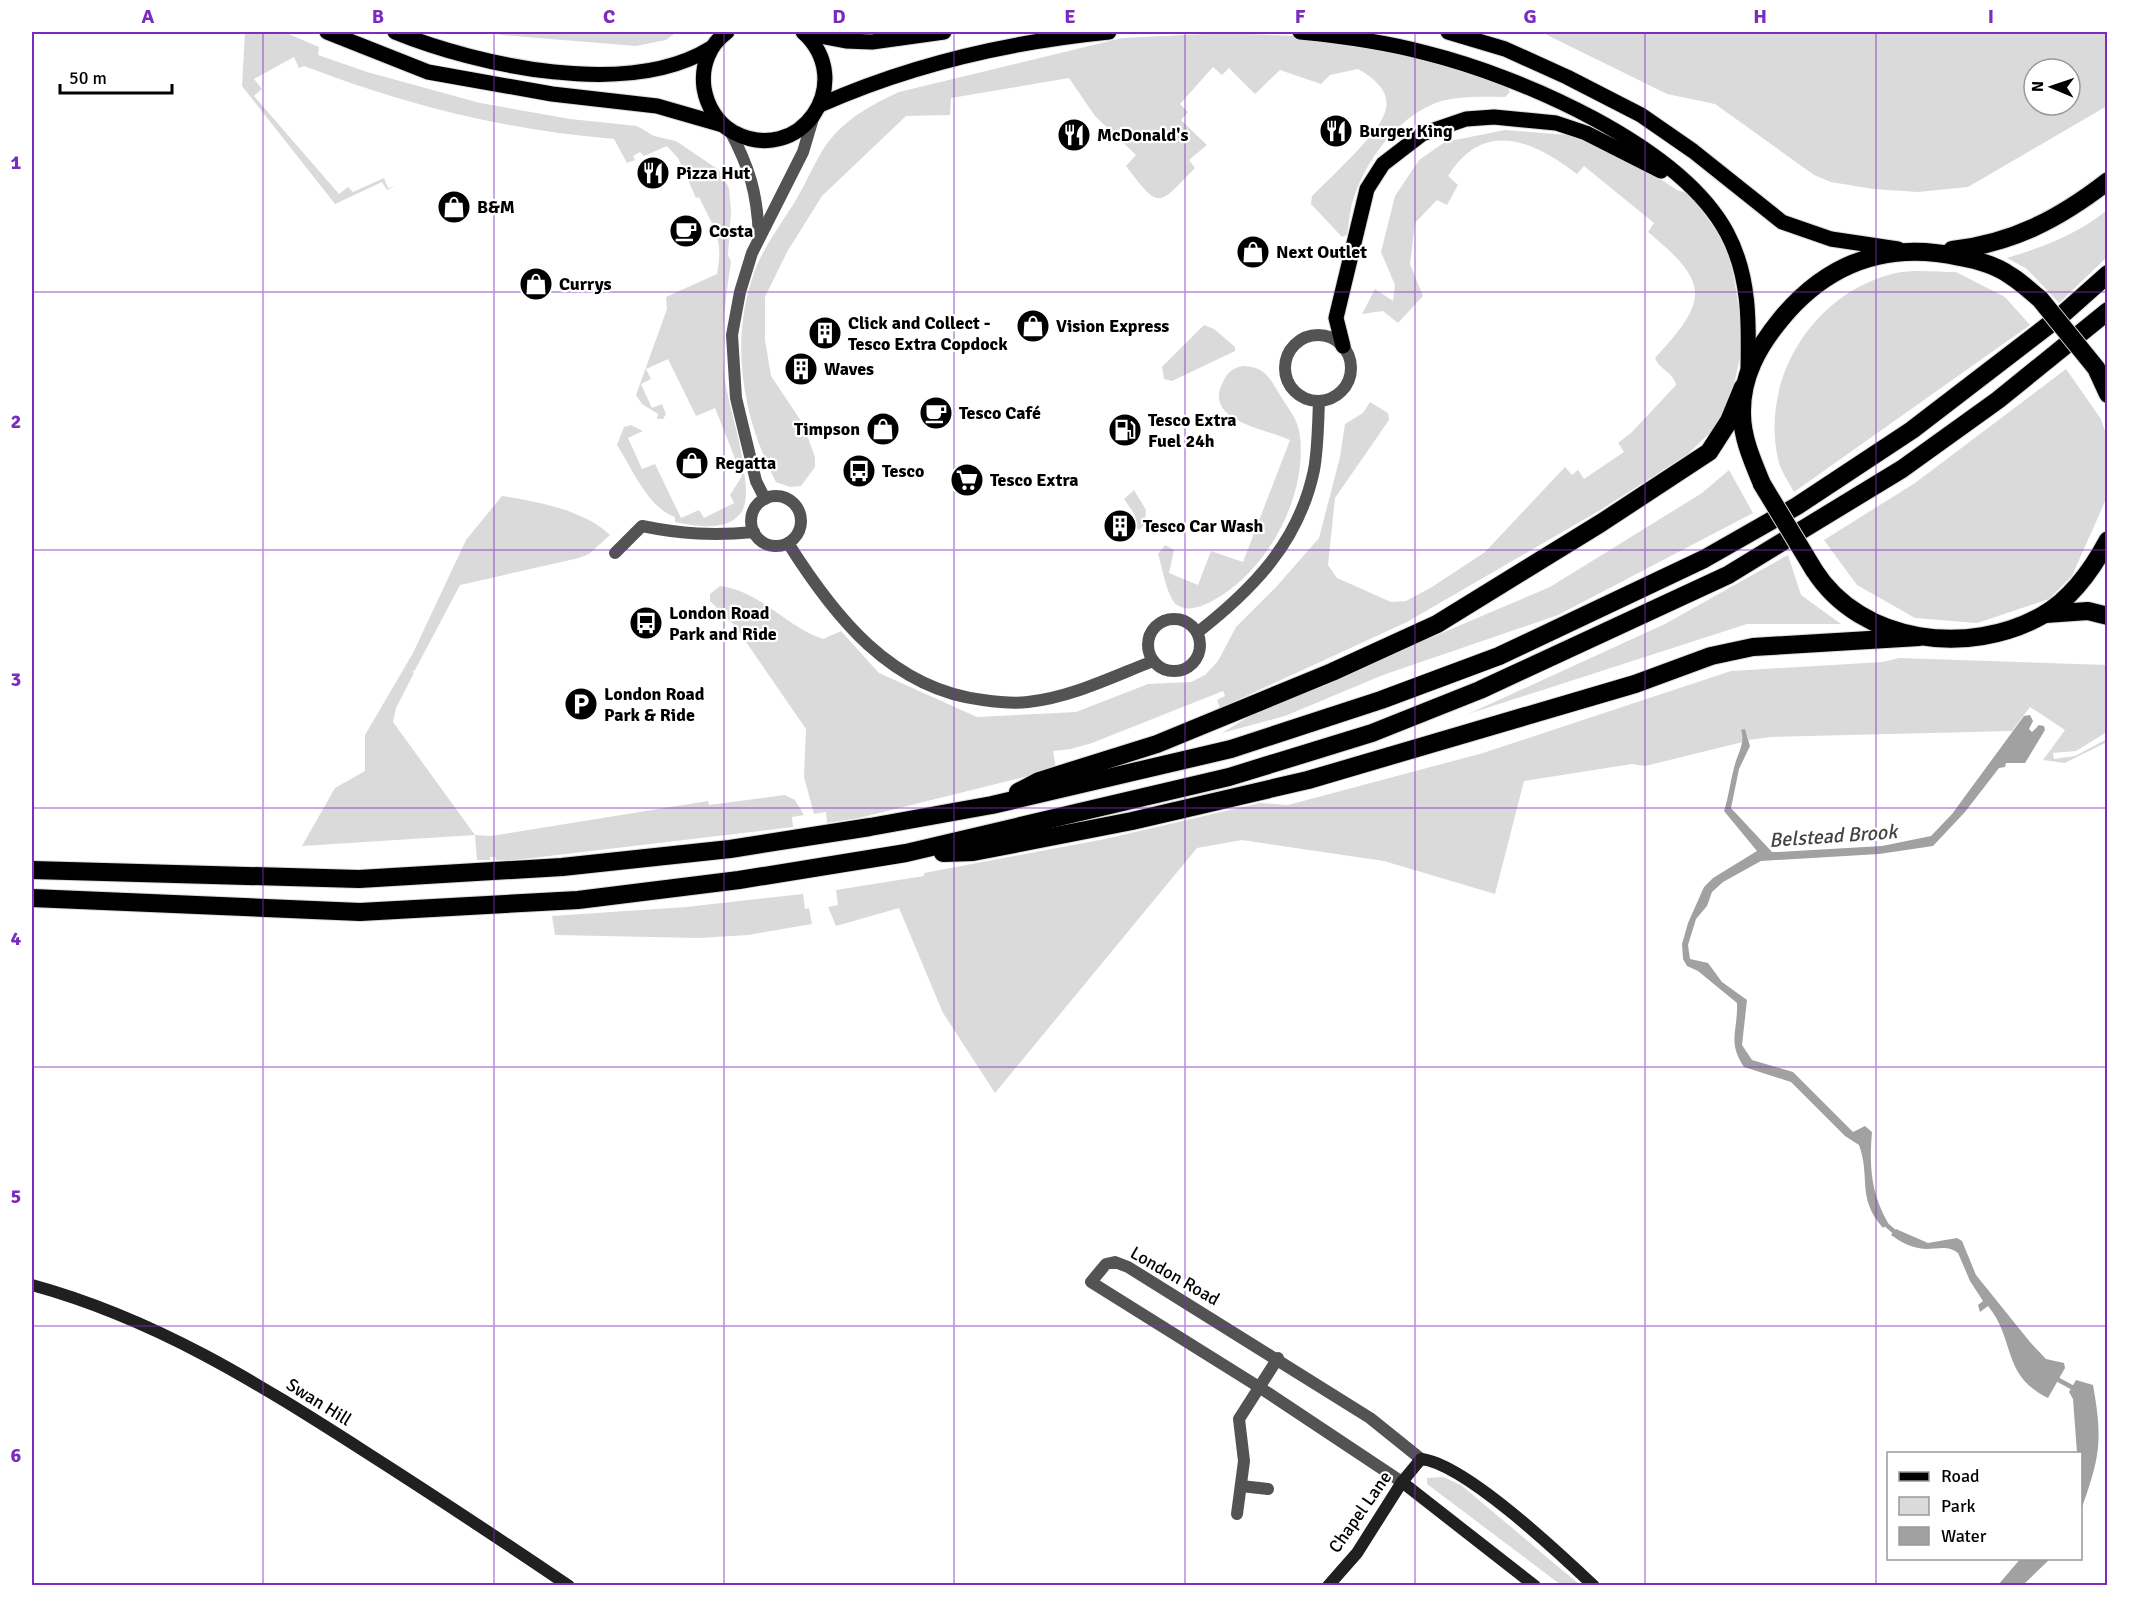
<svg xmlns="http://www.w3.org/2000/svg" width="2139" height="1617" font-family="Signika,sans-serif">
	<style>
		.green { fill: #dadada; fill-rule: evenodd }
		.water { fill: #a1a1a1 }
		.lines { fill: none; stroke-linecap: round; stroke-linejoin: round }
		.stream { stroke: #a1a1a1; stroke-width: 4.5 }
		.primary-casing { stroke: #dbdbdb; stroke-width: 17 }
		.highway-casing { stroke: #dbdbdb; stroke-width: 20 }
		.street { stroke: #535353; stroke-width: 12 }
		.secondary { stroke: #202020; stroke-width: 12 }
		.primary { stroke: #000; stroke-width: 15 }
		.highway { stroke: #000; stroke-width: 18 }
		.highway-bridge-casing { stroke: #dbdbdb; stroke-width: 20; stroke-linecap: butt }
		.highway-bridge { stroke: #000; stroke-width: 18 }
		.grid { fill: none; stroke: #7b2cbf; stroke-width: 1.5; stroke-opacity: 0.55 }
		.labels { text-anchor: middle; dominant-baseline: central; stroke-width: 4.5; stroke-linejoin: round; paint-order: stroke }
		.poi-label { font-size: 18px; font-weight: bold; fill: #000; stroke: #fff; text-anchor: start }
		.street-label { font-size: 18px; fill: #000; stroke: #fff }
		.water-label { font-size: 20px; font-style: italic; fill: #424242; stroke: #fff }
		.neatline { fill: none; stroke: #7b2cbf; stroke-width: 2 }
		.grid-label { font-size: 20px; text-anchor: middle; font-weight: bold; fill: #7b2cbf }
	</style>
	<rect width="100%" height="100%" fill="#fff"/>
	<!-- green -->
	<g class="green">
		<path d="M245 32H284L319 47 318 55 367 72 480 103 570 119 637 126 654 136 676 141 719 170 729 188 731 212 728 255 731 262C725 302 720 340 725 380 729 408 740 436 743 465 745 479 750 502 740 514 725 532 694 526 675 522V517C648 508 632 468 617 445L624 427 631 425 643 431 628 438 642 469 655 464 681 518 699 510 704 518 734 503 730 495 742 476 715 408 696 416 668 359 646 369 651 379 641 384 652 408 662 404 666 414 663 419H657L658 414 642 404 636 395 667 309 666 297 717 274C724 239 714 228 699 197L696 198 678 158 667 146 644 156 640 152 633 156 635 160 627 163 614 139C505 130 405 105 304 66L299 68 294 57 254 79 262 89 254 96 339 194 348 187 353 192 384 178 388 188 395 186 387 190 382 182 335 204 242 86Z"/>
		<polygon points="486,32 677,32 666,40 636,46 501,35"/>
		<path d="M1541 32H2107V106L1968 187 1918 192 1873 189 1831 182 1814 175 1715 104 1667 94ZM2034 69H2070V105H2034Z"/>
		<path d="M1226 33 1296 36 1414 56 1505 83 1510 92 1505 97C1482 97 1453 95 1431 105 1396 121 1368 158 1355 194 1350 207 1349 222 1347 235L1342 237 1311 204 1312 196C1328 180 1342 167 1358 150 1387 119 1404 95 1358 69L1330 75 1321 84 1280 70 1255 94 1229 68 1222 75 1213 67 1180 104 1188 112 1181 120 1207 145 1189 160 1195 168C1158 206 1160 211 1126 166L1136 155 1095 116 1069 78 951 98 950 115 906 116 822 196 787 252 765 297V340L771 376 803 424 815 457V467L801 486 790 487 776 482C743 419 729 342 754 273 763 247 783 222 797 198 809 178 819 151 834 135 852 115 875 103 899 92L1122 38Z"/>
		<path d="M1505 130 1579 136 1612 147 1677 190 1690 194 1729 248 1744 339 1727 416 1688 454 1602 509 1407 622 1220 708 1217 700 1225 696 1223 691 1092 743 1071 749 1053 751 1056 769 859 818 827 823 826 812 814 814 804 777 806 729 735 626 710 601V594L720 586C761 591 786 627 823 639L841 631 879 673 977 717 1076 712 1148 684 1191 682 1205 675 1218 661 1236 627 1277 586 1319 538 1340 457 1345 424 1363 413 1370 402 1388 413 1389 420 1335 498 1328 565 1337 578 1391 602 1406 601 1432 587 1485 552 1565 467 1572 475 1578 470 1584 479 1624 452 1618 443 1632 432 1676 385C1674 373 1659 369 1655 358 1709 300 1710 283 1648 232L1654 223 1584 166 1577 174C1534 141 1484 118 1448 176L1458 185 1447 205 1437 200 1415 223 1410 264 1423 296 1398 323 1383 311 1362 314 1375 289 1393 301 1395 285 1381 252 1395 196 1419 160 1445 142Z"/>
		<path d="M2107 210V257L2059 303 2027 269 2007 258C2043 247 2078 234 2107 210Z"/>
		<path d="M1956 272 2005 297 2030 325 1794 492C1789 482 1780 470 1778 459 1760 378 1814 292 1896 273 1914 269 1937 272 1956 272Z"/>
		<polygon points="1204,325 1214,329 1235,347 1235,351 1172,381 1164,379 1162,367"/>
		<path d="M1244 366C1266 367 1270 379 1280 395 1288 409 1298 418 1300 436 1307 498 1267 572 1212 601 1201 607 1187 612 1177 605 1167 598 1162 566 1158 554L1165 545 1174 550 1169 573 1198 585 1211 551 1243 562 1290 440C1267 429 1202 421 1223 382 1227 372 1234 367 1244 366Z"/>
		<polygon points="2066,369 2101,419 2107,437 2107,497 2072,576 2049,599 1977,623 1915,618 1857,585 1824,540 1915,483"/>
		<polygon points="1729,470 1753,513 1558,615 1383,675 1285,716 1222,733 1258,711 1550,587 1702,493"/>
		<polygon points="1134,490 1146,510 1145,524 1139,530 1136,527 1135,515 1124,499"/>
		<path d="M502 496C536 501 584 510 610 535L589 554 579 558 460 585 415 670 412 672 414 673 396 708 393 722 475 835 491 836 708 801 709 805 785 795 795 800 804 815 792 817 793 827 515 860H496L495 857H490V860H477L475 835 302 846 335 788 365 771V735L413 653 466 540Z"/>
		<polygon points="1788,555 1801,595 1841,624 1747,624 1468,714 1665,624"/>
		<polygon points="1899,658 2107,665 2107,732 2076,751 2053,753 2054,759 2075,756 2107,739 2107,742 2065,763 2043,760 2065,730 2030,707 2012,731 1770,737 1749,740 1745,730 1743,742 1645,766 1632,764 1524,781 1495,894 1384,861 1242,840 1197,848 995,1093 943,1013 899,908 836,926 828,907 838,905 836,890 924,876 924,873 1105,839 1260,803 1288,805 1483,753 1731,671 1883,662"/>
		<polygon points="803,894 805,909 809,908 812,924 748,935 699,938 555,935 552,916 686,907"/>
		<polygon points="1443,1477 1461,1485 1580,1585 1561,1585 1427,1484 1427,1478"/>
	</g>
	<!-- water -->
	<g class="water">
		<path d="M2030 715 2033 721 2029 729 2032 732 2039 725 2044 726 2045 730 2025 763H2006L2005 767 1999 768 1965 812 1933 846 1879 854 1761 861 1723 882 1712 892 1707 906 1696 919 1688 945 1690 959 1708 963 1722 982 1747 1000 1742 1045 1752 1060 1793 1072 1853 1132 1865 1126 1872 1132C1869 1167 1871 1193 1888 1223L1883 1228C1856 1197 1871 1178 1859 1145L1845 1136 1791 1082 1744 1067C1727 1041 1738 1032 1737 1003L1698 971 1687 966 1683 959 1682 944 1688 923 1704 887 1713 878 1757 851 1724 811C1729 795 1730 783 1734 768 1737 754 1746 743 1741 730L1745 729 1750 746 1739 769 1731 808 1772 852H1778L1882 846 1931 836 1952 814 2024 716Z"/>
		<path d="M1896 1229 1928 1243 1957 1238 1962 1241 1976 1275 2030 1342 2046 1359 2064 1363 2065 1368 2048 1398C2001 1375 2016 1340 1988 1306L1980 1312 1978 1305 1983 1301 1970 1281 1958 1253C1948 1245 1938 1249 1926 1249 1912 1248 1902 1243 1891 1235Z"/>
		<path d="M2076 1380 2093 1385C2103 1441 2100 1457 2081 1510L2080 1454 2077 1453 2073 1399 2069 1392Z"/>
		<polygon points="2021,1558 2050,1559 2023,1585 1998,1585"/>
	</g>
	<g class="lines">
		<!-- stream -->
		<g class="stream">
			<polyline points="1882,1221 1898,1235"/>
			<polyline points="2055,1378 2077,1390"/>
		</g>
		<!-- primary casing -->
		<g class="primary-casing">
			<g id="primary">
				<polyline points="327,32 428,72 552,94 657,106 723,125"/>
				<path d="M395 32C479 66 629 99 711 48"/>
				<path d="M727 32C709 45 701 66 704 88 707 106 717 123 733 132 800 168 858 82 803 32"/>
				<path d="M1300 32C1342 36 1385 42 1426 53 1519 76 1680 145 1727 233 1750 276 1749 323 1748 370"/>
				<polyline points="1448,32 1505,49 1567,77 1641,115 1693,151 1782,222 1831,239 1898,249"/>
				<polyline points="804,33 846,41 872,42 944,32"/>
				<path d="M820 105C912 64 1009 42 1109 32"/>
				<polyline points="1343,346 1336,318 1367,189 1383,164 1422,134 1466,119 1494,117 1556,123 1586,133 1661,171"/>
			</g>
		</g>
		<!-- highway casing -->
		<g class="highway-casing">
			<g id="highway">
				<path d="M1952 250C2013 243 2059 219 2108 181"/>
				<polyline points="2096,368 2108,394"/>
				<path d="M1762 484C1753 462 1742 438 1742 414 1741 377 1758 347 1781 319 1828 262 1888 241 1960 257 1977 260 1997 266 2011 276 2021 282 2030 291 2040 299"/>
				<path d="M1814 570C1861 644 1969 657 2043 615 2071 599 2093 568 2108 540"/>
				<polyline points="2045,614 2088,611 2108,616"/>
				<polyline points="1018,792 1039,781 1157,744 1332,672 1437,624 1601,523 1709,452 1729,421 1743,387"/>
				<polyline points="943,853 973,852 1132,821 1308,780 1635,684 1711,656 1753,647 1919,637"/>
				<polyline points="32,870 359,879 562,867 730,849 870,827 992,805 1231,749 1381,700 1499,656 1704,559 1797,506 1912,430 2063,314 2108,274"/>
				<polyline points="32,898 360,912 578,900 739,880 906,853 1229,777 1372,733 1480,690 1728,575 1902,469 1998,400 2108,311"/>
			</g>
		</g>
		<!-- street -->
		<g class="street">
			<path d="M729 129C750 168 757 193 759 236"/>
			<circle cx="1318" cy="368" r="33"/>
			<circle cx="776" cy="521" r="25"/>
			<polyline points="765,499 756,481 736,398 732,335 740,292 752,253 803,152 814,115"/>
			<path d="M788 543C834 616 891 689 983 700 997 702 1013 704 1028 702 1072 697 1112 677 1153 661"/>
			<path d="M615 553 642 526C681 534 714 536 754 532"/>
			<circle cx="1174" cy="645" r="26"/>
			<path d="M1198 632C1253 589 1299 542 1314 470 1318 448 1318 424 1319 401"/>
			<polyline points="1402,1482 1259,1387 1091,1282 1106,1264 1115,1262 1128,1267 1370,1418 1421,1459"/>
			<polyline points="1241,1486 1268,1489"/>
			<polyline points="1237,1514 1244,1461 1239,1419 1278,1358"/>
		</g>
		<!-- secondary -->
		<g class="secondary">
			<path d="M32 1285C156 1319 256 1382 364 1451 433 1495 501 1540 569 1586"/>
			<polyline points="1402,1482 1535,1586"/>
			<path d="M1328 1586 1357 1553 1402 1482 1421 1459C1464 1463 1560 1554 1594 1586"/>
		</g>
		<!-- primary -->
		<use href="#primary" class="primary"/>
		<!-- highway -->
		<use href="#highway" class="highway"/>
		<!-- highway-bridge casing -->
		<g class="highway-bridge-casing">
			<g id="highway-bridge">
				<polyline points="2040,299 2096,368"/>
				<polyline points="1762,484 1814,570"/>
			</g>
		</g>
		<!-- highway-bridge -->
		<use href="#highway-bridge" class="highway-bridge"/>
	</g>
	<!-- grid -->
	<path class="grid" d="M263 32V1586M494 32V1586M724 32V1586M954 32V1586M1185 32V1586M1415 32V1586M1645 32V1586M1876 32V1586M32 292H2108M32 550H2108M32 808H2108M32 1067H2108M32 1326H2108"/>
	<!-- icons -->
	<defs>
		<g id="restaurant-disc" transform="scale(1.725)"><circle r="9.5" fill="#000" stroke="#fff"/><path d="M-5-6h1v4h1v-4h1v4h1v-4h1v5L-1.5 .5V6h-2V.5L-5-1ZM5-6V6H3V1.5H1.5Q1.5-4 5-6Z" fill="#fff"/></g>
		<g id="shop-disc" transform="scale(1.725)"><circle r="9.5" fill="#000" stroke="#fff"/><path d="M-5-2.5h2.3a2.7 3.5 0 0 1 5.4 0H5L5.5 6h-11ZM-1.5-2.5h3a1.5 2.3 0 0 0-3 0Z" fill="#fff"/></g>
		<g id="cafe-disc" transform="scale(1.725)"><circle r="9.5" fill="#000" stroke="#fff"/><path d="M-5.5-4.5H6V0H3Q3 3.5 0 3.5H-2.5Q-5.5 3.5-5.5 0ZM3-3.2v2h1.7v-2ZM-6 4.5H4V6H-6Z" fill="#fff"/></g>
		<g id="building-disc" transform="scale(1.725)"><circle r="9.5" fill="#000" stroke="#fff"/><path d="M-4-6H4V6H1V3H-1V6H-4ZM-2.5-4.3h1.7v1.8h-1.7ZM.8-4.3h1.7v1.8H.8ZM-2.5-1h1.7V.8h-1.7ZM.8-1h1.7V.8H.8Z" fill="#fff"/></g>
		<g id="fuel-disc" transform="scale(1.725)"><circle r="9.5" fill="#000" stroke="#fff"/><path d="M-5.5-6h7V0h2V4h1.3V-2.5L3-4.5l.8-.8L6-3V5H2.5V1h-1V6h-7ZM-4.2-4.7v3.2H.2V-4.7Z" fill="#fff"/></g>
		<g id="bus-disc" transform="scale(1.725)"><circle r="9.5" fill="#000" stroke="#fff"/><path d="M-5-6H5V4H4V6H2V4H-2V6H-4V4H-5ZM-3.5-4V0h7V-4ZM-3.5 1.2v1.5H-2V1.2ZM2 1.2v1.5H3.5V1.2Z" fill="#fff"/></g>
		<g id="supermarket-disc" transform="scale(1.725)"><circle r="9.5" fill="#000" stroke="#fff"/><path d="M-6-5.5h2.5l.6 2H6L4.5 2H-2.5L-4.4-4H-6ZM-1.5 3.2a1.3 1.3 0 1 0 .1 0ZM3 3.2a1.3 1.3 0 1 0 .1 0Z" fill="#fff"/></g>
		<g id="parking-disc" transform="scale(1.725)"><circle r="9.5" fill="#000" stroke="#fff"/><path d="M-3.5-5.5H1a3.5 3.5 0 0 1 0 7H-1V5.5H-3.5ZM-1-3.4V-.6H.8a1.4 1.4 0 0 0 0-2.8Z" fill="#fff"/></g>
	</defs>
	<g fill-rule="evenodd">
		<use href="#restaurant-disc" x="1336" y="131"/>
		<use href="#restaurant-disc" x="1074" y="135"/>
		<use href="#restaurant-disc" x="653" y="173"/>
		<use href="#shop-disc" x="454" y="207"/>
		<use href="#cafe-disc" x="686" y="231"/>
		<use href="#shop-disc" x="1253" y="252"/>
		<use href="#shop-disc" x="536" y="284"/>
		<use href="#shop-disc" x="1033" y="326"/>
		<use href="#building-disc" x="825" y="333"/>
		<use href="#building-disc" x="801" y="369"/>
		<use href="#cafe-disc" x="936" y="413"/>
		<use href="#shop-disc" x="883" y="429"/>
		<use href="#fuel-disc" x="1125" y="430"/>
		<use href="#shop-disc" x="692" y="463"/>
		<use href="#bus-disc" x="859" y="471"/>
		<use href="#supermarket-disc" x="967" y="480"/>
		<use href="#building-disc" x="1120" y="526"/>
		<use href="#bus-disc" x="646" y="623"/>
		<use href="#parking-disc" x="581" y="704"/>
	</g>
	<g class="labels">
		<!-- poi labels -->
		<g class="poi-label">
			<text x="1359" y="131">Burger King</text>
			<text x="1097" y="135">McDonald's</text>
			<text x="676" y="173">Pizza Hut</text>
			<text x="477" y="207">B&amp;M</text>
			<text x="709" y="231">Costa</text>
			<text x="1276" y="252">Next Outlet</text>
			<text x="559" y="284">Currys</text>
			<text x="848" y="323">Click and Collect -<tspan x="848" dy="21">Tesco Extra Copdock</tspan></text>
			<text x="1056" y="326">Vision Express</text>
			<text x="824" y="369">Waves</text>
			<text x="959" y="413">Tesco Café</text>
			<text x="1148" y="420">Tesco Extra<tspan x="1148" dy="21">Fuel 24h</tspan></text>
			<text x="860" y="429" text-anchor="end">Timpson</text>
			<text x="715" y="463">Regatta</text>
			<text x="882" y="471">Tesco</text>
			<text x="990" y="480">Tesco Extra</text>
			<text x="1143" y="526">Tesco Car Wash</text>
			<text x="669" y="613">London Road<tspan x="669" dy="21">Park and Ride</tspan></text>
			<text x="604" y="694">London Road<tspan x="604" dy="21">Park &amp; Ride</tspan></text>
		</g>
		<!-- street labels -->
		<g class="street-label">
			<text transform="translate(1175 1276) rotate(30)">London Road</text>
			<text transform="translate(319 1402) rotate(32)">Swan Hill</text>
			<text transform="translate(1360 1512) rotate(-55)">Chapel Lane</text>
		</g>
		<!-- water labels -->
		<g class="water-label">
			<text transform="translate(1833 836) rotate(-4)">Belstead Brook</text>
		</g>
	</g>
	<!-- border -->
	<rect width="2139" height="1617" fill="none" stroke="#ffffff" stroke-width="66"/>
	<!-- legend -->
	<rect x="1887" y="1452" width="195" height="108" fill="#ffffff" stroke="#999999" stroke-width="1.5"/>
	<rect x="1899" y="1472" width="30" height="9" fill="#000000" stroke="#999999" stroke-width="1.5"/>
	<text x="1941" y="1482" font-size="18" fill="#000000">Road</text>
	<rect x="1899" y="1497" width="30" height="18" fill="#dadada" stroke="#999999" stroke-width="1.5"/>
	<text x="1941" y="1512" font-size="18" fill="#000000">Park</text>
	<rect x="1899" y="1527" width="30" height="18" fill="#a1a1a1" stroke="#999999" stroke-width="1.5"/>
	<text x="1941" y="1542" font-size="18" fill="#000000">Water</text>
	<!-- north arrow -->
	<g transform="translate(2052 87) rotate(272)"><circle r="28" fill="#ffffff" stroke="#999999" stroke-width="1.5"/>
	<path d="M0-4.5L10 22L0 15L-10 22Z" fill="#000000"/>
	<text y="-9" font-size="16" font-weight="bold" text-anchor="middle" fill="#000000">N</text>
	</g>
	<!-- scale -->
	<path d="M60 84v9h112v-9" fill="none" stroke="#000000" stroke-width="3"/>
	<text x="69" y="84" font-size="18" fill="#000000" stroke="#ffffff" stroke-width="4.5" paint-order="stroke">50 m</text>
	<rect x="33" y="33" width="2073" height="1551" class="neatline"/>
	<g class="grid-label">
		<text x="148" y="23">A</text>
		<text x="378" y="23">B</text>
		<text x="609" y="23">C</text>
		<text x="839" y="23">D</text>
		<text x="1070" y="23">E</text>
		<text x="1300" y="23">F</text>
		<text x="1530" y="23">G</text>
		<text x="1760" y="23">H</text>
		<text x="1991" y="23">I</text>
		<text x="16" y="169">1</text>
		<text x="16" y="428">2</text>
		<text x="16" y="686">3</text>
		<text x="16" y="945">4</text>
		<text x="16" y="1203">5</text>
		<text x="16" y="1462">6</text>
	</g>
</svg>
